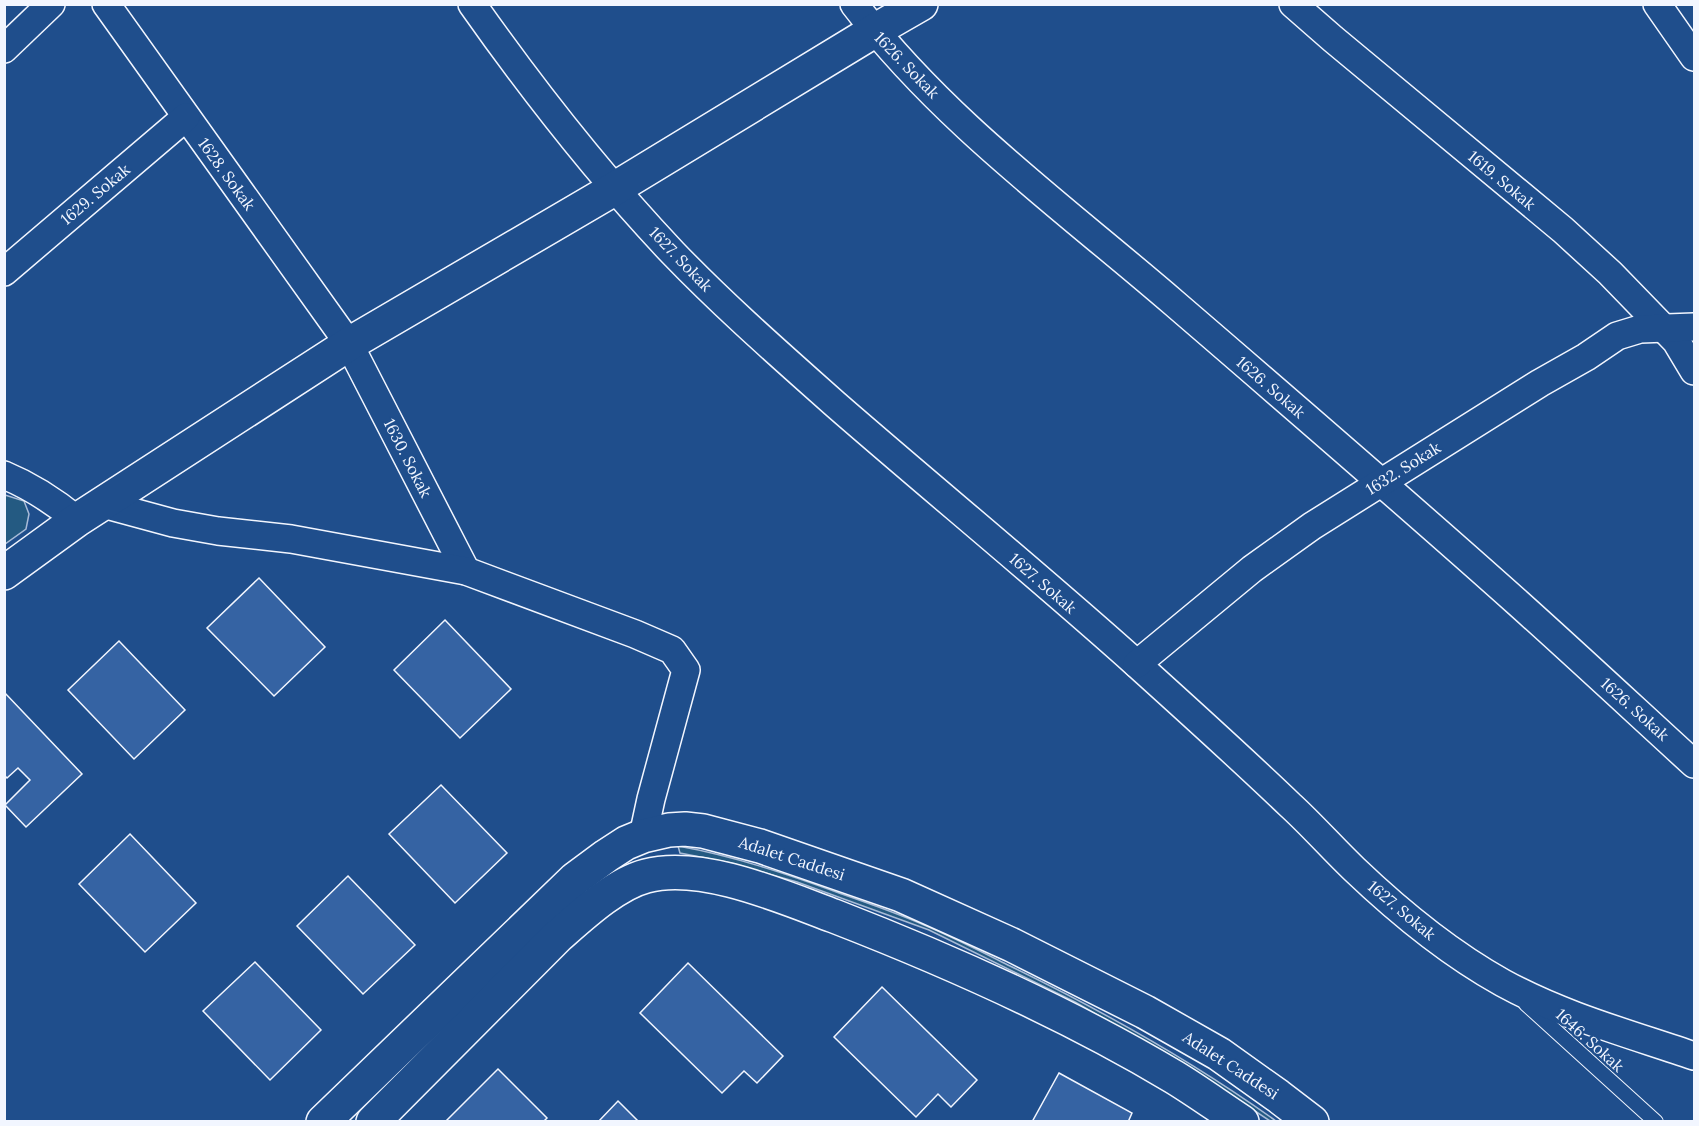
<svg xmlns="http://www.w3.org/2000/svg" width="1699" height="1126" font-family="Lora,serif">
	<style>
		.green { fill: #245a82; stroke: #a8bbd7; stroke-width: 1.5 }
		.building { fill: #3563a3; stroke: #f2f6ff; stroke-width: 1.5 }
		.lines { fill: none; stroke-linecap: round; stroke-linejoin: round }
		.service-casing { stroke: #f2f6ff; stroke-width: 16 }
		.minor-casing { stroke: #f2f6ff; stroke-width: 30 }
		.tertiary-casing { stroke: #f2f6ff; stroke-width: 36 }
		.service { stroke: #1f4e8c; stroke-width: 14 }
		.minor { stroke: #1f4e8c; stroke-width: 27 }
		.tertiary { stroke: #1f4e8c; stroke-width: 33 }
		.labels { text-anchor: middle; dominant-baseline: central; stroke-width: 4.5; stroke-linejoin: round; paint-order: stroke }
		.street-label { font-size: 16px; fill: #f2f6ff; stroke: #1f4e8c }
	</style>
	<rect width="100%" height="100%" fill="#1f4e8c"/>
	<!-- green -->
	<g class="green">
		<polygon points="5,495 24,501 29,514 26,529 5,544"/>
		<path d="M678 846C734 856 787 874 839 893 868 903 897 913 924 925 953 937 982 952 1010 966 1103 1011 1192 1061 1276 1121H1270L1187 1066 1075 1002 929 930 797 882 731 863 680 853Z"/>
	</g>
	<!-- building -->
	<g class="building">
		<polygon points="259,578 325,647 274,696 207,628"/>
		<polygon points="445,620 511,689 460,738 394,670"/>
		<polygon points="119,641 185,710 134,759 68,690"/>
		<polygon points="4,692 82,774 26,827 5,805 30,780 18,768 7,778 4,775"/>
		<polygon points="441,785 507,853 455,903 389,834"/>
		<polygon points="130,834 196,903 145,952 79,884"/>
		<polygon points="348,876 415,945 363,994 297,926"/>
		<polygon points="255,962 321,1030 270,1080 203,1011"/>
		<polygon points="688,963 783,1056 757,1083 744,1071 722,1093 640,1013"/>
		<polygon points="882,987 977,1080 951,1107 938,1094 916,1117 834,1037"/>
		<polygon points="498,1069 547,1118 543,1122 445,1122"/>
		<polygon points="1059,1073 1132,1113 1128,1122 1032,1122"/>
		<polygon points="618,1101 639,1122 598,1122"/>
	</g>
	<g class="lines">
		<!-- service casing -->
		<g class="service-casing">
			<polyline id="service" points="1526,1004 1656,1122"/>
		</g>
		<!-- minor casing -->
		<g class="minor-casing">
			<g id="minor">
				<polyline points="106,4 349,344 466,571"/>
				<path d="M472 4C534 92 599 175 673 253 724 306 780 355 835 404 936 492 1040 577 1139 666 1190 712 1241 758 1290 805 1312 825 1332 848 1354 869 1399 912 1449 953 1503 983 1563 1016 1630 1034 1694 1056"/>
				<path d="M854 4C943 121 1064 208 1174 303 1289 402 1404 501 1518 603 1577 656 1635 710 1694 764"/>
				<polyline points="1293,4 1333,39 1563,230 1610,273 1676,341 1694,371"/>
				<polyline points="1657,4 1694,57"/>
				<polyline points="4,49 51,4"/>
				<polyline points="4,272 186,117"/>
				<path d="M4 475C33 487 54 501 77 520"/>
				<polyline points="103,504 173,523 218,531 291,539 466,571 635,634 672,650 686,670 651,799 643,836"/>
				<polyline points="1137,664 1252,569 1312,526 1540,383 1586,357 1617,336 1640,329 1694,327"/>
			</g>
		</g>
		<!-- tertiary casing -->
		<g class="tertiary-casing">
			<g id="tertiary">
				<polyline points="4,573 77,520 349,344 614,189 874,31 921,4"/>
				<polyline points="323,1122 575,879 606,856 626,843 643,836 669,830 685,829 703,831 760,846 901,895 1012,945 1145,1012 1219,1054 1278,1096 1312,1122"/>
				<path d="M373 1122 557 937C581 916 615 884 646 876 701 861 783 897 834 916 950 961 1067 1013 1174 1077 1197 1091 1219 1107 1242 1122"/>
			</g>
		</g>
		<!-- service -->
		<use href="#service" class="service"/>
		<!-- minor -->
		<use href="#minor" class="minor"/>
		<!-- tertiary -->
		<use href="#tertiary" class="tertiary"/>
	</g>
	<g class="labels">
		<!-- street labels -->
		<g class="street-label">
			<text transform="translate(907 65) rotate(46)">1626. Sokak</text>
			<text transform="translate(227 174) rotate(54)">1628. Sokak</text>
			<text transform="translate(1502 180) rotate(40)">1619. Sokak</text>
			<text transform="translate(95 194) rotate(-40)">1629. Sokak</text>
			<text transform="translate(681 259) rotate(46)">1627. Sokak</text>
			<text transform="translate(1271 387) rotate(41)">1626. Sokak</text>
			<text transform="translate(408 458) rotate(63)">1630. Sokak</text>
			<text transform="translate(1403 468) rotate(-32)">1632. Sokak</text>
			<text transform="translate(1043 583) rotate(41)">1627. Sokak</text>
			<text transform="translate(1635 709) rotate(42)">1626. Sokak</text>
			<text transform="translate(792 858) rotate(18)">Adalet Caddesi</text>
			<text transform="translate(1402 910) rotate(40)">1627. Sokak</text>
			<text transform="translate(1590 1040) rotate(42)">1646. Sokak</text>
			<text transform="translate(1231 1065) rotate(33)">Adalet Caddesi</text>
		</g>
	</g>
	<!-- border -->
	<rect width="1699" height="1126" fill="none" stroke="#f2f6ff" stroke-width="12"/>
</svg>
